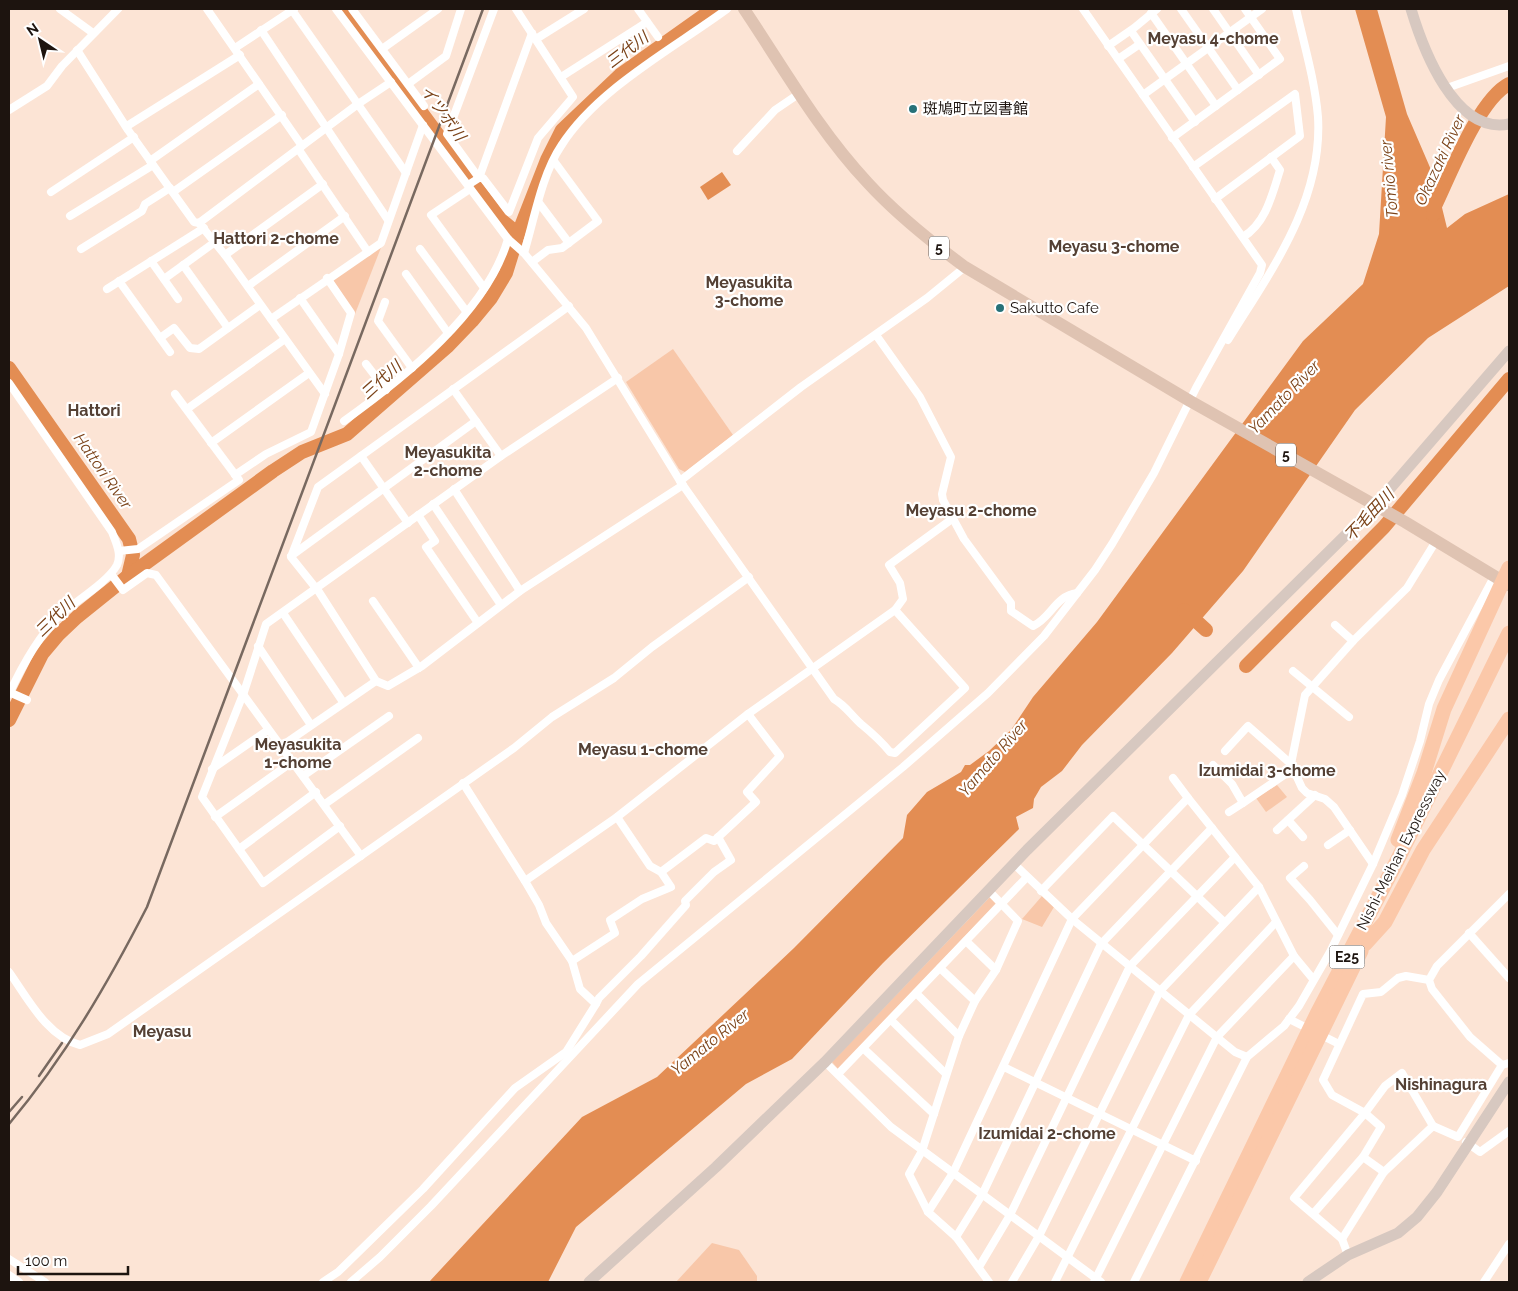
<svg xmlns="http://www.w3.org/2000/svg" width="1518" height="1291" font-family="Raleway,'Noto Sans JP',sans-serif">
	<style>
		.green { fill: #f8c7a9 }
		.water { fill: #e38d53 }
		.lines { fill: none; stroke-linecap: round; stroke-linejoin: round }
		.river { stroke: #e38d53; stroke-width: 14 }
		.street { stroke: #fff; stroke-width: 8 }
		.secondary { stroke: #d7c8c0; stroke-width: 11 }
		.primary { stroke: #dfc3b2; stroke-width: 12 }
		.highway { stroke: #fbc8a9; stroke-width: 15 }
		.rail { stroke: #786960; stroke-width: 2.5 }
		.poi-dot { fill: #277178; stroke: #fff; stroke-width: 2 }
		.labels { text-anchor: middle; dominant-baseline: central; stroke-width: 4.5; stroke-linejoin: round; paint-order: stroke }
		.shield { fill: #fff; stroke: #615a57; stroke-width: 1 }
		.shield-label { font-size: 14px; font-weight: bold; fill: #1d140f }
		.poi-label { font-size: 15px; fill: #1d140f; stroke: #fff; text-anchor: start }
		.street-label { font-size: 15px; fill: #1d140f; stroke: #fff }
		.neighbourhood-label { font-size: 16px; font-weight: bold; fill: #544034; stroke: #fff }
		.water-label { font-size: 16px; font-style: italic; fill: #7b4319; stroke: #fff }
	</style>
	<rect width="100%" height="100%" fill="#fce4d5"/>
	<!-- green -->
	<g class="green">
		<polygon points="382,245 355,314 332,279"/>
		<polygon points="673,349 733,435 685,472 679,469 626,382"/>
		<polygon points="1277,785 1287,797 1266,812 1256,798"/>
		<polygon points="1042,896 1054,907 1042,927 1022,919"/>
		<polygon points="990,897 996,903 839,1070 832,1062"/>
		<polygon points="712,1243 739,1250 757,1276 757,1282 676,1282"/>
	</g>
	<!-- water -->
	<g class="water">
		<polygon points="1355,9 1377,9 1407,114 1435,179 1447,228 1465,214 1509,194 1509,286 1428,338 1355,410 1243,571 1172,653 1082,745 1062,771 1041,787 1034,799 1033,808 1016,817 1019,829 883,963 792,1059 746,1084 576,1227 548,1282 429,1282 582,1117 657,1077 794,948 903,838 907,815 927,792 961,772 965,765 970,765 989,751 1011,730 1033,697 1097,622 1303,341 1363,284 1379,234 1386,117"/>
		<polygon points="722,172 731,185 708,200 700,187"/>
	</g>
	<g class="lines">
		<!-- river -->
		<g class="river">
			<polyline points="345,9 500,219 518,234"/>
			<path d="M1433 215 1435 206C1450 175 1479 99 1509 84"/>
			<polyline points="9,368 129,539 133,555 128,576"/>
			<polyline points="1184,610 1206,630"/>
			<polyline points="1246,666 1384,527 1509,379"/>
			<polyline points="9,720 42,654 58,635 77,617 128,576 273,471 302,452 347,434 448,346 472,321 491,298 506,273 518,234 547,160 562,130 620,75 713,9"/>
		</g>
		<!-- street -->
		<g class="street">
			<polyline points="60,9 93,33"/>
			<polyline points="207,9 302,146"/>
			<path d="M336 9 508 239 524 253 586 328 680 481 834 699C846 706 851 715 861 724 872 733 881 741 890 752L895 753 965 688 895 610"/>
			<polyline points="352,9 424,106"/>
			<polyline points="494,9 447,134 479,178 483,178 509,212 538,138 573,97 516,9"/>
			<polyline points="638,9 658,37"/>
			<polyline points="1181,9 1238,90"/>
			<polyline points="1213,9 1259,75"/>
			<polyline points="292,10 406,173"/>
			<polyline points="1151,13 1216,106"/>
			<polyline points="261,30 388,220"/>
			<polyline points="1131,31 1195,122"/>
			<polyline points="536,39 584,9"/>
			<polyline points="1108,46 1134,28 1157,9"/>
			<polyline points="235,48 294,9"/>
			<polyline points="382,49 438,9"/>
			<polyline points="77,50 128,130 194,222 199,223 225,255 325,394"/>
			<polyline points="1118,59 1140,44"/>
			<polyline points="561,77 647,22"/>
			<polyline points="408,84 446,56 461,9"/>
			<polyline points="1447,88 1509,66"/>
			<polyline points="1143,95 1262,9"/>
			<polyline points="9,110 47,86 62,66 118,9"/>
			<polyline points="127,126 240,55"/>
			<polyline points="1172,138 1280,59 1245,9"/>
			<polyline points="299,150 368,252"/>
			<polyline points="737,151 775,110 800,93"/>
			<polyline points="150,161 259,84"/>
			<polyline points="1193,167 1295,94 1300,136 1215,199"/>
			<polyline points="468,185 479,178 532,33"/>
			<polyline points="470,189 431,215 484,288"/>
			<polyline points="51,192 134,137"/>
			<polyline points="173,192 282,115"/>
			<polyline points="539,203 569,243"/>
			<polyline points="70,216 153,165"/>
			<polyline points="199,223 358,104 391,82"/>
			<path d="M1243 237C1266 223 1272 195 1280 170L1271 157"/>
			<polyline points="81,249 142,211 145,204 170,188"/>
			<polyline points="420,249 466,311"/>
			<path d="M524 253C534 220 542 174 561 146 597 89 674 48 727 9"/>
			<polyline points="225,255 323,184"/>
			<polyline points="151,261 178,299"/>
			<polyline points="532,262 548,250 562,248 598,221 554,161"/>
			<polyline points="183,265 228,328"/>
			<polyline points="406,274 448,333"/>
			<polyline points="164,279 215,242"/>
			<polyline points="119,281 170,352"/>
			<polyline points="248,286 345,216"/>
			<polyline points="107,289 204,228"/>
			<polyline points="300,298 339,354"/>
			<polyline points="385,302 378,321 412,368"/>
			<polyline points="569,306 318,487 291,557 319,592 376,681 388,686 422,666 520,591 683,485"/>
			<polyline points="271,319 381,243 423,125"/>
			<path d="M876 335 920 397 951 457 942 494 943 500 964 539 1011 603V611L1033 626C1051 618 1055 596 1077 593"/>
			<polyline points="160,338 174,328 190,348 199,349 260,305"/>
			<path d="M1228 340C1270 272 1323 202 1318 117 1315 81 1304 44 1296 9"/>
			<polyline points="366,364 386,390"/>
			<path d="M9 383 112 532C116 543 122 554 117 565 108 582 74 602 59 616 37 638 22 666 9 694"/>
			<polyline points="453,389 501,456"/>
			<polyline points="187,409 285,339"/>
			<path d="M344 421C404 378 487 312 508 239"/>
			<polyline points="211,443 309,373"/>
			<polyline points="361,456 408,523"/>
			<polyline points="235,475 266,454 311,432 339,354 351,313 327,278"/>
			<polyline points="680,481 801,387 927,298 965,267"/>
			<polyline points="454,489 520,591"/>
			<polyline points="433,504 501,605"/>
			<polyline points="418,515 435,541 426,547 478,623"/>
			<polyline points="119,551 138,549 239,480 175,394"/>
			<polyline points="291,556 476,421"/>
			<polyline points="111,574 123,590 147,573 156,575 361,856"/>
			<polyline points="373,601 419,668"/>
			<polyline points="283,613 343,702"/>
			<polyline points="1335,625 1353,641"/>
			<polyline points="258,646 311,725"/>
			<polyline points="1293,671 1349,717"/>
			<polyline points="9,692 27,700"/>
			<polyline points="280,747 376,681"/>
			<polyline points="1225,751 1248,726 1291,764 1302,788 1307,793 1325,799 1334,807 1373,864"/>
			<polyline points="1291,764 1305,695 1353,641 1407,588 1436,541"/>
			<polyline points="1213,765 1232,784 1243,803 1293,769"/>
			<polyline points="212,769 268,730"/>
			<polyline points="303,776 389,716"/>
			<polyline points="1173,778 1188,798"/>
			<polyline points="325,804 418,738"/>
			<polyline points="1229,812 1243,803"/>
			<polyline points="215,817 292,762"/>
			<polyline points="1288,820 1303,837"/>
			<polyline points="340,826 263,883 202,797 244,692 266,624 501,456 618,378"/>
			<polyline points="1277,830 1315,795"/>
			<polyline points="1328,845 1350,830"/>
			<polyline points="239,849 316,792"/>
			<polyline points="1014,864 1072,919 1235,1052 1247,1057"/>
			<polyline points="1304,866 1290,878 1310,900 1338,935"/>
			<polyline points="661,872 706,838 714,841 756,802 747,792 780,756 748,714"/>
			<polyline points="525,881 617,817 748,714 895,610 903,599 900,583 889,565 952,519"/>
			<polyline points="988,890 1018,921 996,970 975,1001 959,1036 922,1151 909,1174 928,1212 956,1237 989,1282"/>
			<polyline points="1041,891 1113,816 1224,922"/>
			<polyline points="1469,933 1509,978"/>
			<polyline points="966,941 996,970"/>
			<polyline points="572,961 615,933 610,920 642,899 671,887 661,872 650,866 617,817"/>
			<polyline points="940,968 975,1001"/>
			<path d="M9 972C27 997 47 1037 80 1045L108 1034 514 748 552 717 614 678 652 647 749 577"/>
			<polyline points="1429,980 1406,976 1398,978 1381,992 1363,994 1323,1080 1332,1095 1365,1113 1385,1086 1402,1073 1433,1126"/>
			<polyline points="916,993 959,1036"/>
			<polyline points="596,1004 599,998 641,956 686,905 685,901 714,872 731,860 718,837"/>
			<polyline points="1289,1019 1339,1044"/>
			<polyline points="891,1020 946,1074"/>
			<polyline points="864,1049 934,1114"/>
			<polyline points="825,1062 891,1127 1101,1282"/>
			<polyline points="1502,1065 1470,1037 1432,989 1429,980 1437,966 1509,894"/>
			<polyline points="1004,1067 1196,1161"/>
			<polyline points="838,1074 1027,877"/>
			<polyline points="1466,1142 1480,1152 1509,1131"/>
			<polyline points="1363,1157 1384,1172"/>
			<polyline points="928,1212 953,1173 1072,919 1188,798 1259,887 1294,956 1313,979"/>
			<polyline points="1313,1214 1363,1157 1381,1127 1365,1113 1294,1198 1342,1239 1348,1255"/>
			<polyline points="956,1237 982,1195 1101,944 1212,828"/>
			<polyline points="1342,1239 1384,1172 1433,1126 1458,1137 1502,1065 1509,1063"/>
			<polyline points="9,1259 45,1282"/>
			<polyline points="979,1267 1010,1215 1130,966 1235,857"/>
			<polyline points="9,1275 19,1282"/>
			<polyline points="323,1282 338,1272 423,1189 515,1088 566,1052 596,1004 580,989 572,961 546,923 539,905 525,881 463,783"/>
			<polyline points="351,1282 380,1257 431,1206 638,984 903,767 988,693 1044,636 1095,570 1112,544 1154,473 1196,388 1260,273 1262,265 1083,9"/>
			<polyline points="1012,1282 1039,1236 1160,991 1259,887"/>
			<polyline points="1055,1282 1189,1015 1276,922"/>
			<polyline points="1094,1282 1217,1037 1294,956"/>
			<polyline points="1134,1282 1247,1057 1284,1026 1299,1006 1330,952 1373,864 1402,795 1420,741 1429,704 1439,680 1494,577"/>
			<polyline points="1484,1282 1509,1244"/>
		</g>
		<!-- secondary -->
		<g class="secondary">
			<path d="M1411 9C1423 49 1455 135 1509 124"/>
			<polyline points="589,1282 716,1167 825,1062 1027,850 1375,506 1509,351"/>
			<polyline points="1308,1282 1348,1255 1398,1233 1417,1217 1437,1192 1509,1082"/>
		</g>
		<!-- primary -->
		<path class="primary" d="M744 9C783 67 819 131 867 182 896 214 930 241 965 267L1190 401 1405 522 1509 585"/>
		<!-- highway -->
		<g class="highway">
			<polyline points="1398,840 1424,773 1444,709 1509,568"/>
			<polyline points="1365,944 1385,922 1423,850 1509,719"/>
			<polyline points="1187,1282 1317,1014 1398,859 1509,633"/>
			<polyline points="1199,1282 1361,951"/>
		</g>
		<!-- rail -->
		<g class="rail">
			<polyline points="39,1076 62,1043"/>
			<polyline points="9,1112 22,1097"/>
			<path d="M9 1124C65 1057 107 985 147 907L483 9"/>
		</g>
	</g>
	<!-- markers -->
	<g class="poi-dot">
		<circle cx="913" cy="109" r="5"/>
		<circle cx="1000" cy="308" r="5"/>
	</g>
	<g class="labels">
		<!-- shield labels -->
		<g class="shield">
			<rect x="929" y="236.5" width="20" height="23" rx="4"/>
			<rect x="1276" y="443.5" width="20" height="23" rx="4"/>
			<rect x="1329.5" y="945.5" width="35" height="23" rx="4"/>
		</g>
		<g class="shield-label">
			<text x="939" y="248">5</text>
			<text x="1286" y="455">5</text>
			<text x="1347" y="957">E25</text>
		</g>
		<!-- poi labels -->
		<g class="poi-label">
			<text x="923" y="109">斑鳩町立図書館</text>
			<text x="1010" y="308">Sakutto Cafe</text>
		</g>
		<!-- street labels -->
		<g class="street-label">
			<text transform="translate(1401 850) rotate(-63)">Nishi-Meihan Expressway</text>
		</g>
		<!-- neighbourhood labels -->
		<g class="neighbourhood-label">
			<text x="1213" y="38">Meyasu 4-chome</text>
			<text x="276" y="238">Hattori 2-chome</text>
			<text x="1114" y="246">Meyasu 3-chome</text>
			<text x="749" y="282">Meyasukita<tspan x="749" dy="18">3-chome</tspan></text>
			<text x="94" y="410">Hattori</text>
			<text x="448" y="452">Meyasukita<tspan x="448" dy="18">2-chome</tspan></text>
			<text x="971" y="510">Meyasu 2-chome</text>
			<text x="298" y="744">Meyasukita<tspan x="298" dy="18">1-chome</tspan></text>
			<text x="643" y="749">Meyasu 1-chome</text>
			<text x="1267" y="770">Izumidai 3-chome</text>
			<text x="162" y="1031">Meyasu</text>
			<text x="1441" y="1084">Nishinagura</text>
			<text x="1047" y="1133">Izumidai 2-chome</text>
		</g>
		<!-- water labels -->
		<g class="water-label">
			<text transform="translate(627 50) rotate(-37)">三代川</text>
			<text transform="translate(443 113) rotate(54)">イツボ川</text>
			<text transform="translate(1440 160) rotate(-65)">Okazaki River</text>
			<text transform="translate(1389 179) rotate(-95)">Tomio river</text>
			<text transform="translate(381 380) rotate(-42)">三代川</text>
			<text transform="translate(1284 397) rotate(-46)">Yamato River</text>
			<text transform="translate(103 471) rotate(55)">Hattori River</text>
			<text transform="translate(1369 515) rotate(-47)">不毛田川</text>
			<text transform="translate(55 617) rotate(-44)">三代川</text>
			<text transform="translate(993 758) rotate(-49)">Yamato River</text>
			<text transform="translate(710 1042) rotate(-39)">Yamato River</text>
		</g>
	</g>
	<!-- border -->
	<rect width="1518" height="1291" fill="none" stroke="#1d140f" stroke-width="20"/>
	<!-- north arrow -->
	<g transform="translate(40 40) rotate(325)" stroke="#ffffff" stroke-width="4" paint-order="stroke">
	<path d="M0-4L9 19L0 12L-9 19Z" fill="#1d140f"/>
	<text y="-8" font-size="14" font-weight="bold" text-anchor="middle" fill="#1d140f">N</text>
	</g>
	<!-- scale -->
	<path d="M18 1266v8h110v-8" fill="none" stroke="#1d140f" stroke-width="2.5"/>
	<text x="25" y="1266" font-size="15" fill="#1d140f" stroke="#ffffff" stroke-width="4" paint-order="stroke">100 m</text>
</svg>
